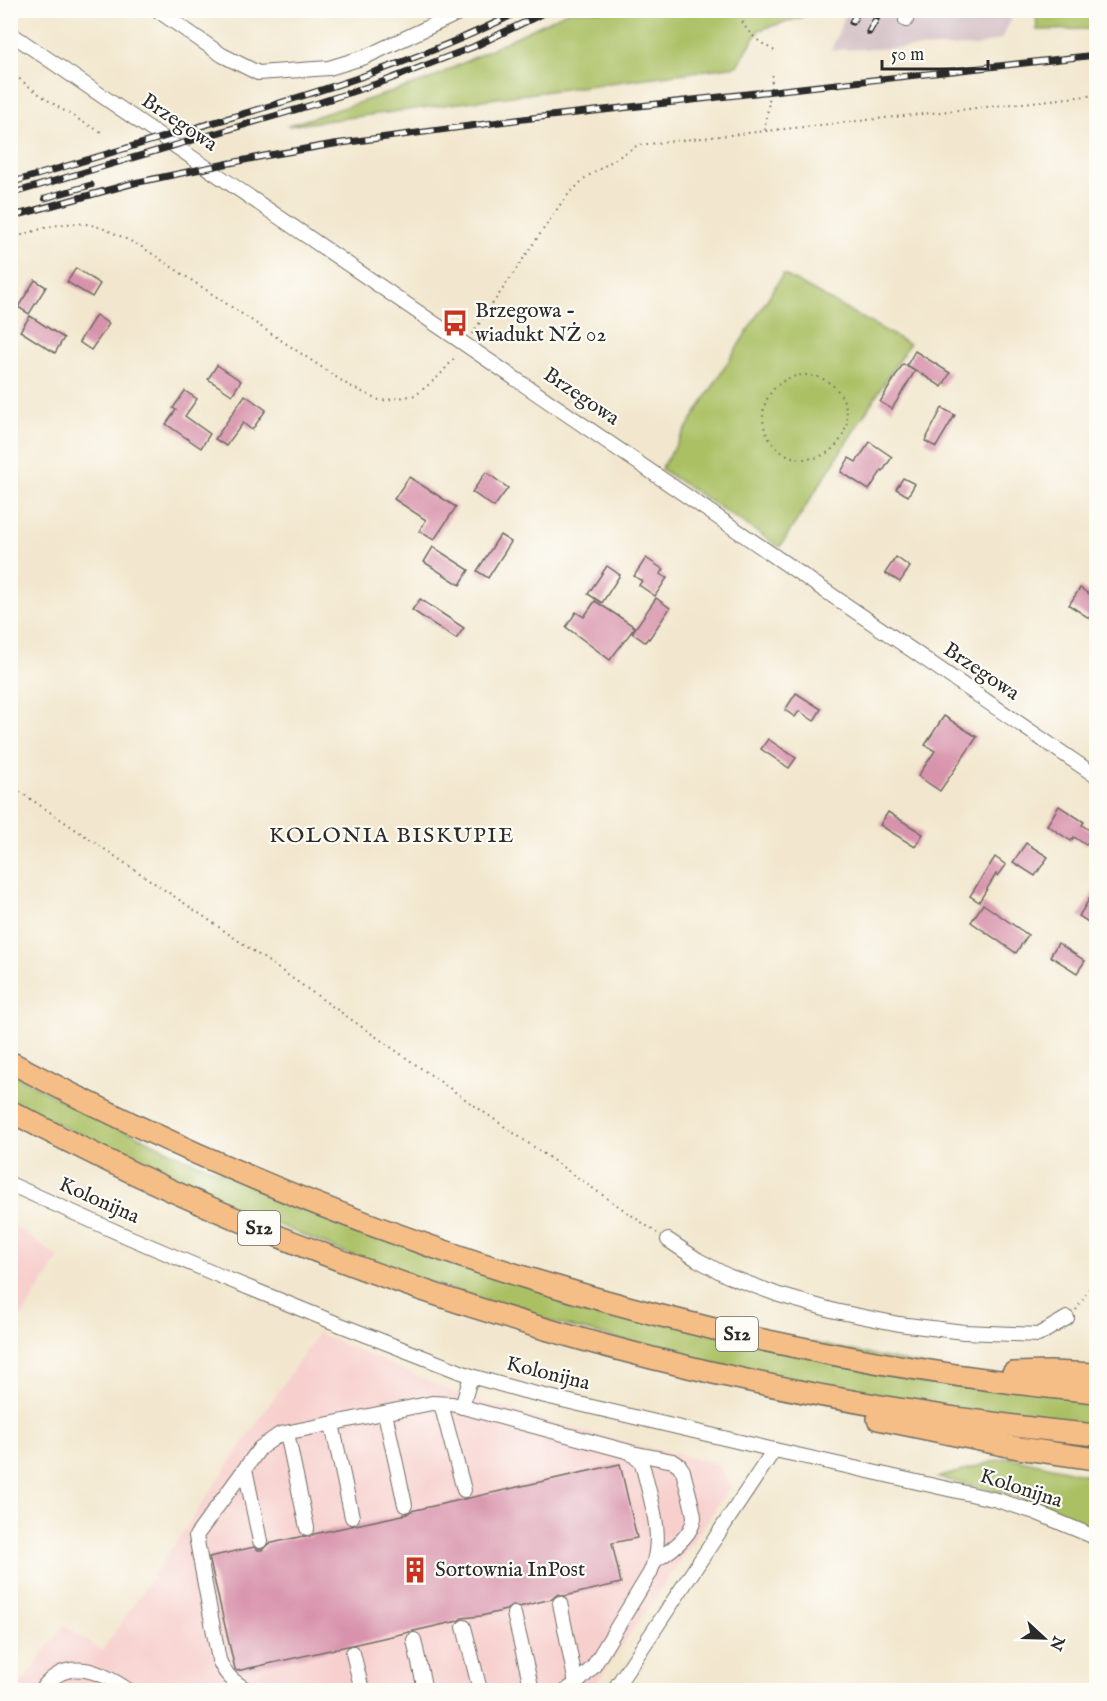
<svg xmlns="http://www.w3.org/2000/svg" width="1107" height="1701" font-family="'IM FELL English',serif">
	<style>
		.built { fill: #f7d0ce }
		.industrial { fill: #d2bec4 }
		.green { fill: #aac064; stroke: #6a7648; stroke-width: 1.5 }
		.building { fill: #d893ac }
		.lines { fill: none; stroke-linecap: round; stroke-linejoin: round }
		.minor-casing { stroke: #716d64; stroke-width: 16 }
		.highway-casing { stroke: #716d64; stroke-width: 24 }
		.path { stroke: #716d64; stroke-width: 2; stroke-dasharray: 1.5 4.5; stroke-linecap: butt }
		.minor { stroke: #fff; stroke-width: 14 }
		.highway { stroke: #f6be87; stroke-width: 21 }
		.rail-casing { stroke: #2b2b2b; stroke-width: 7 }
		.rail { stroke: #fdfcf7; stroke-width: 4.5; stroke-dasharray: 14; stroke-linecap: butt }
		.labels { text-anchor: middle; dominant-baseline: central; stroke-width: 4.5; stroke-linejoin: round; paint-order: stroke }
		.shield { fill: #fdfcf7; stroke: #6a6a68; stroke-width: 1.5 }
		.shield-label { font-size: 20px; font-weight: bold; fill: #2b2b2b }
		.street-label { font-size: 21px; fill: #2b2b2b; stroke: #fdfcf7 }
		.poi-label { font-size: 21px; fill: #2b2b2b; stroke: #fdfcf7; text-anchor: start }
		.neighbourhood-label { font-size: 22px; letter-spacing: 1.5px; fill: #2b2b2b; stroke: #fdfcf7 }
	</style>
	<rect width="100%" height="100%" fill="#fdfcf7"/>
	<filter id="ink" filterUnits="userSpaceOnUse"><feTurbulence type="fractalNoise" baseFrequency=".0167" numOctaves="2"/><feDisplacementMap in="SourceGraphic" scale="12" xChannelSelector="R" yChannelSelector="G"/><feConvolveMatrix kernelMatrix="1 2 1 2 8 2 1 2 1" color-interpolation-filters="sRGB"/></filter>
	<filter id="wash" filterUnits="userSpaceOnUse"><feTurbulence type="fractalNoise" baseFrequency=".008" numOctaves="4" result="noise"/><feDisplacementMap in="SourceGraphic" scale="24" xChannelSelector="R" yChannelSelector="G"/><feGaussianBlur stdDeviation="1.35" result="paint"/><feColorMatrix in="noise" values="0 0 0 0 0 0 0 0 0 0 0 0 0 0 0 0 0 1.4 0 .05"/><feComposite in="paint" operator="in"/></filter>
	<g filter="url(#wash)">
		<rect width="100%" height="100%" fill="#f2e7ce"/>
		<!-- built -->
		<g class="built">
			<polygon points="11,1223 59,1258 19,1321 11,1315"/>
			<polygon points="318,1333 465,1397 602,1437 718,1464 730,1487 592,1690 17,1690 64,1625 102,1651"/>
		</g>
		<!-- industrial -->
		<polygon class="industrial" points="847,11 1016,11 1001,39 977,46 831,50"/>
		<!-- green -->
		<g class="green">
			<polygon points="569,11 807,11 802,17 759,30 737,66 287,126 428,80"/>
			<polygon points="1036,11 1096,11 1096,29 1037,30"/>
			<polygon points="783,274 909,344 780,547 661,469"/>
			<polygon points="10,1072 53,1096 185,1158 489,1276 1096,1401 1096,1427 1018,1418 753,1374 533,1317 353,1256 179,1184 11,1101"/>
			<polygon points="1008,1457 1096,1477 1096,1532 1013,1495 938,1478"/>
		</g>
		<g id="blocks">
			<!-- building -->
			<g class="building">
				<polygon points="76,268 100,284 92,297 67,282"/>
				<polygon points="35,280 46,287 29,314 18,307"/>
				<polygon points="96,315 109,324 91,350 79,342"/>
				<polygon points="30,316 64,338 55,353 20,331"/>
				<polygon points="915,351 950,373 942,387 907,365"/>
				<polygon points="903,364 915,371 892,409 880,402"/>
				<polygon points="217,365 241,381 232,395 208,379"/>
				<polygon points="185,391 197,399 185,416 210,434 201,448 166,424 176,410 173,408"/>
				<polygon points="245,395 266,410 252,430 243,423 226,446 215,439"/>
				<polygon points="942,408 955,415 936,447 925,441"/>
				<polygon points="870,442 892,457 883,471 882,470 869,490 841,472 849,458 856,462"/>
				<polygon points="486,472 508,488 494,507 472,492"/>
				<polygon points="409,477 456,507 434,540 419,531 426,520 394,499"/>
				<polygon points="903,478 915,484 908,496 896,489"/>
				<polygon points="500,535 511,542 488,578 477,571"/>
				<polygon points="433,547 469,570 460,585 424,562"/>
				<polygon points="896,557 910,567 900,582 885,573"/>
				<polygon points="646,558 664,570 660,574 667,578 655,596 639,585 642,581 634,576"/>
				<polygon points="607,566 620,575 602,603 588,594"/>
				<polygon points="1096,582 1096,613 1092,620 1069,605 1080,588 1089,594"/>
				<polygon points="656,598 670,608 649,639 648,638 645,642 632,633"/>
				<polygon points="420,599 464,628 456,639 412,610"/>
				<polygon points="595,601 635,627 610,660 566,627 576,612 584,617"/>
				<polygon points="796,693 821,709 814,721 799,711 795,717 785,710"/>
				<polygon points="944,716 977,737 940,791 918,776 935,751 925,745"/>
				<polygon points="768,739 796,758 789,768 761,749"/>
				<polygon points="1059,806 1084,822 1082,825 1094,833 1086,845 1074,837 1071,841 1047,825"/>
				<polygon points="888,812 923,834 915,847 880,825"/>
				<polygon points="1026,843 1048,857 1035,876 1013,862"/>
				<polygon points="995,857 1006,865 998,876 996,874 979,902 970,896"/>
				<polygon points="1096,888 1096,927 1079,916"/>
				<polygon points="983,904 1028,935 1016,953 971,922"/>
				<polygon points="1058,943 1085,961 1077,973 1050,956"/>
				<polygon points="620,1464 637,1538 612,1543 621,1583 565,1596 558,1594 552,1599 539,1602 519,1607 513,1605 506,1610 481,1616 462,1618 458,1621 237,1671 235,1669 209,1557 254,1547 258,1550 262,1550 268,1544 303,1536 309,1537 314,1534 407,1514 411,1511"/>
			</g>
		</g>
	</g>
	<g filter="url(#ink)">
		<use href="#blocks" fill-opacity="0" stroke="#716d64" stroke-width="1.5"/>
		<g class="lines">
			<!-- minor casing -->
			<g class="minor-casing">
				<g id="minor">
					<polyline points="157,10 222,55 258,73 329,68 365,57 465,10"/>
					<polyline points="906,20 909,10"/>
					<polyline points="10,33 1096,776"/>
					<polyline points="10,1184 119,1233 220,1276 333,1322 471,1376 524,1391 766,1448 997,1500 1035,1512 1090,1535 1096,1539"/>
					<polyline points="668,1240 698,1260 728,1276 779,1295 835,1311 899,1324 964,1332 1038,1335 1067,1318"/>
					<polyline points="441,1404 464,1490"/>
					<polyline points="462,1407 471,1376"/>
					<polyline points="385,1413 405,1505"/>
					<polyline points="332,1424 352,1517"/>
					<polyline points="287,1433 307,1528"/>
					<path d="M632 1453 673 1461 679 1465 683 1471C685 1481 694 1510 694 1518 692 1536 669 1552 656 1560"/>
					<polyline points="245,1469 260,1541"/>
					<polyline points="560,1603 576,1684"/>
					<polyline points="514,1614 532,1690"/>
					<polyline points="464,1627 480,1690"/>
					<polyline points="414,1640 425,1690"/>
					<polyline points="353,1653 362,1690"/>
					<path d="M41 1690C66 1656 99 1670 128 1690"/>
					<path d="M247 1690C233 1681 226 1676 219 1660L196 1536 260 1448 280 1434 432 1403 452 1404 630 1452 641 1462 644 1471C652 1505 665 1539 650 1573L593 1667 579 1681 567 1690"/>
					<polyline points="614,1690 774,1450"/>
				</g>
			</g>
			<!-- highway casing -->
			<g class="highway-casing">
				<g id="highway">
					<path d="M10 1062C347 1242 716 1356 1096 1392"/>
					<path d="M10 1111C347 1291 717 1398 1096 1435"/>
					<polyline points="1013,1373 1050,1372 1096,1374"/>
					<polyline points="878,1419 1018,1448 1096,1459"/>
				</g>
			</g>
			<!-- path -->
			<g class="path">
				<path d="M740 10C740 30 761 44 777 52"/>
				<path d="M10 71C39 96 69 115 103 133"/>
				<polyline points="765,130 773,72"/>
				<path d="M10 239C35 231 59 221 85 224 104 226 122 238 139 245L348 385 381 401 416 395 439 376 456 356"/>
				<polyline points="472,334 564,199 585,178 638,145 1096,95"/>
				<circle cx="805" cy="417" r="42"/>
				<polyline points="10,785 203,916 657,1233"/>
				<polyline points="1076,1310 1096,1278"/>
			</g>
			<!-- minor -->
			<use href="#minor" class="minor"/>
			<!-- highway -->
			<use href="#highway" class="highway"/>
			<!-- rail casing -->
			<g class="rail-casing">
				<g id="rail">
					<polyline points="852,22 859,10"/>
					<polyline points="869,32 881,10"/>
					<path d="M10 183C67 166 124 149 180 132 297 99 413 65 522 10"/>
					<polyline points="10,194 315,104 385,81 473,47 550,10"/>
					<polyline points="45,198 91,185"/>
					<polyline points="10,217 134,183 264,156 334,144 523,119 1096,55"/>
				</g>
			</g>
			<!-- rail -->
			<use href="#rail" class="rail"/>
		</g>
	</g>
	<!-- icons -->
	<defs>
		<g id="bus-bare" transform="scale(2.07)"><path d="M-5-6H5V4H4V6H2V4H-2V6H-4V4H-5ZM-3.5-4V0h7V-4ZM-3.5 1.2v1.5H-2V1.2ZM2 1.2v1.5H3.5V1.2Z" fill="#c8321e" stroke="#fdfcf7" stroke-width="2.5" paint-order="stroke"/></g>
		<g id="building-bare" transform="scale(2.07)"><path d="M-4-6H4V6H1V3H-1V6H-4ZM-2.5-4.3h1.7v1.8h-1.7ZM.8-4.3h1.7v1.8H.8ZM-2.5-1h1.7V.8h-1.7ZM.8-1h1.7V.8H.8Z" fill="#c8321e" stroke="#fdfcf7" stroke-width="2.5" paint-order="stroke"/></g>
	</defs>
	<g fill-rule="evenodd">
		<use href="#bus-bare" x="455" y="323"/>
		<use href="#building-bare" x="415" y="1570"/>
	</g>
	<g class="labels">
		<!-- shield labels -->
		<g class="shield">
			<rect x="238" y="1211" width="42" height="34" rx="4.5"/>
			<rect x="716" y="1317" width="42" height="34" rx="4.5"/>
		</g>
		<g class="shield-label">
			<text x="259" y="1228">S12</text>
			<text x="737" y="1334">S12</text>
		</g>
		<!-- street labels -->
		<g class="street-label">
			<text transform="translate(179 123) rotate(34)">Brzegowa</text>
			<text transform="translate(581 397) rotate(34)">Brzegowa</text>
			<text transform="translate(981 672) rotate(34)">Brzegowa</text>
			<text transform="translate(99 1201) rotate(24)">Kolonijna</text>
			<text transform="translate(548 1374) rotate(14)">Kolonijna</text>
			<text transform="translate(1021 1489) rotate(18)">Kolonijna</text>
		</g>
		<!-- poi labels -->
		<g class="poi-label">
			<text x="475" y="311">Brzegowa -<tspan x="475" dy="24">wiadukt NŻ 02</tspan></text>
			<text x="435" y="1570">Sortownia InPost</text>
		</g>
		<!-- neighbourhood labels -->
		<g class="neighbourhood-label">
			<text x="392" y="836">KOLONIA BISKUPIE</text>
		</g>
	</g>
	<!-- margin -->
	<rect width="1107" height="1701" fill="none" stroke="#fdfcf7" stroke-width="36"/>
	<!-- north arrow -->
	<g transform="translate(1044 1638) rotate(112)" stroke="#fdfcf7" stroke-width="4.5" paint-order="stroke">
	<path d="M0-4.5L10 22L0 15L-10 22Z" fill="#2b2b2b"/>
	<text y="-9" font-size="16" font-weight="bold" text-anchor="middle" fill="#2b2b2b">N</text>
	</g>
	<!-- scale -->
	<path d="M882 60v9h106v-9" fill="none" stroke="#2b2b2b" stroke-width="3"/>
	<text x="891" y="60" font-size="18" fill="#2b2b2b" stroke="#fdfcf7" stroke-width="4.5" paint-order="stroke">50 m</text>
</svg>
